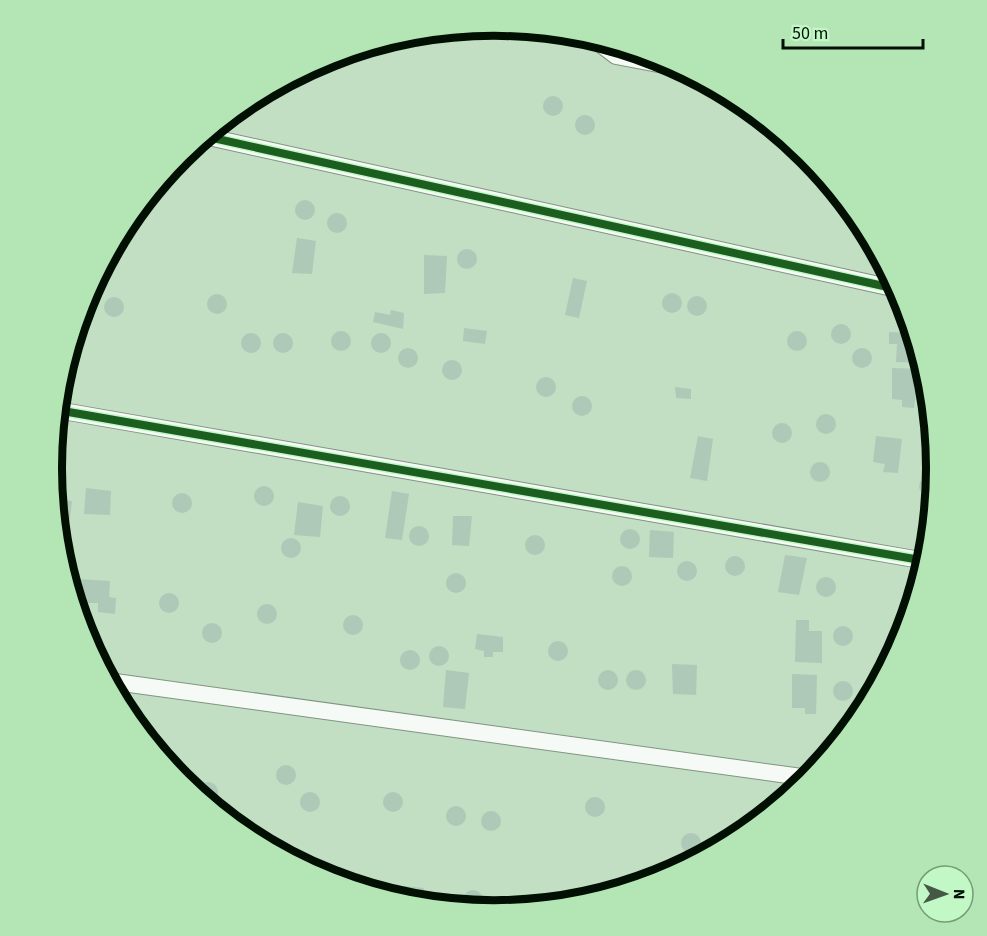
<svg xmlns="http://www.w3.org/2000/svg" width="987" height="936" font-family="'Source Sans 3',sans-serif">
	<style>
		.building { fill: #aec9b7 }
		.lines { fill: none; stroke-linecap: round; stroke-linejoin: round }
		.street-casing { stroke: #809581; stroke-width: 18 }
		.street { stroke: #f6faf6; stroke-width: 16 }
		.cycleway-casing { stroke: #c2f8c5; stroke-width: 11 }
		.cycleway { stroke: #1b5e20; stroke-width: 8 }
		.rim { fill: none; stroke: #011002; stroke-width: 8 }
	</style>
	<rect width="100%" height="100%" fill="#c2dec3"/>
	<!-- building -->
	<g class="building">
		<circle cx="553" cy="106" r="10"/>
		<circle cx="585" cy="125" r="10"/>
		<polygon points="144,199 147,206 144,212 139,216 131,215"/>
		<circle cx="305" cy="210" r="10"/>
		<circle cx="337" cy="223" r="10"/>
		<polygon points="297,238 316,241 312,274 292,273"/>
		<circle cx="467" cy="259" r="10"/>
		<polygon points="424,255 447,256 445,293 424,294"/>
		<polygon points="101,267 94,300 85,298 92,286"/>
		<polygon points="573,278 587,281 579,318 565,315"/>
		<circle cx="672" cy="303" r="10"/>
		<circle cx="217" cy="304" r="10"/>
		<circle cx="697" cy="306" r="10"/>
		<circle cx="114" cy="307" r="10"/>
		<polygon points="83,306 87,311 87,318 83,323 77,324"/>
		<polygon points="391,310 404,313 403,329 373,322 375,312 390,315"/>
		<circle cx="841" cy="334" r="10"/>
		<polygon points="464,328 487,331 485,344 463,341"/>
		<circle cx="341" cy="341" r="10"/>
		<circle cx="797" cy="341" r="10"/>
		<polygon points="889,332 913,333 921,363 896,362 897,344 889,344"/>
		<circle cx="251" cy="343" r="10"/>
		<circle cx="283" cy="343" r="10"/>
		<circle cx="381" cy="343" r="10"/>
		<circle cx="408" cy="358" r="10"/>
		<circle cx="862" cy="358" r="10"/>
		<circle cx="452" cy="370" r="10"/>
		<polygon points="892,368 919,369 914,408 902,407 902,400 892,399"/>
		<circle cx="546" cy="387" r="10"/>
		<polygon points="675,387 691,389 691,399 676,398"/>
		<circle cx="582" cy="406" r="10"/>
		<circle cx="826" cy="424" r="10"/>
		<circle cx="782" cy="433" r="10"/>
		<polygon points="698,436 713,439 707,481 690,478"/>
		<polygon points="876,436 902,439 898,473 883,472 885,464 873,462"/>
		<polygon points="923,440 933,441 935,459 922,457"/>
		<circle cx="820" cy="472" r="10"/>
		<polygon points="927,476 935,478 933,495 923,494 919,488 920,482"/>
		<circle cx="264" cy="496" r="10"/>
		<polygon points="86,488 111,491 110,515 84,514"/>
		<polygon points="392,491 409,494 402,540 385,538"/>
		<circle cx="182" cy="503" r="10"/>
		<circle cx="340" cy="506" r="10"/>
		<polygon points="54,499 72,501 69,526 64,525 63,535 58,535"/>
		<polygon points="298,502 323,506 320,537 294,535"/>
		<polygon points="453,516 472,516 469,546 452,545"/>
		<circle cx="419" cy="536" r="10"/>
		<circle cx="630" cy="539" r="10"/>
		<polygon points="650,530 674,532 673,558 649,557"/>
		<circle cx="535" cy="545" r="10"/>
		<circle cx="291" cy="548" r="10"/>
		<polygon points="785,555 807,558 799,595 778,592"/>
		<circle cx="735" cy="566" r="10"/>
		<circle cx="687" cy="571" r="10"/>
		<circle cx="622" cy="576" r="10"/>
		<circle cx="456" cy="583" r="10"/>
		<circle cx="826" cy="587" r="10"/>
		<polygon points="78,579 110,581 109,597 116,598 115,614 98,612 98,603 76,603"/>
		<circle cx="169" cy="603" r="10"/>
		<circle cx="267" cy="614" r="10"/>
		<circle cx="353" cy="625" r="10"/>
		<polygon points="796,620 809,620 809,631 822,631 822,663 795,662"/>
		<circle cx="212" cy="633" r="10"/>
		<circle cx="843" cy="636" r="10"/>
		<polygon points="477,634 503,637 503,652 493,652 493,657 484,657 484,651 475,649"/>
		<circle cx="558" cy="651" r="10"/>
		<circle cx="439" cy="656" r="10"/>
		<circle cx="410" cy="660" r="10"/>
		<polygon points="672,664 697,665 696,695 673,694"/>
		<circle cx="608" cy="680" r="10"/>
		<circle cx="636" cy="680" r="10"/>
		<polygon points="446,670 469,673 465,709 443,707"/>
		<polygon points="792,674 817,675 816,714 805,714 805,708 792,708"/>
		<circle cx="843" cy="691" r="10"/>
		<circle cx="286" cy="775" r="10"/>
		<circle cx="208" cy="792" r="10"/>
		<circle cx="310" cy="802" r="10"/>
		<circle cx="393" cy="802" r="10"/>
		<circle cx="595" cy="807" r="10"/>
		<circle cx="456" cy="816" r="10"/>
		<circle cx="491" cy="821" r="10"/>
		<circle cx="691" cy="843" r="10"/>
		<polygon points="383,882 392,886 394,893 392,898 374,892 377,885"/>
		<polygon points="404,886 424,888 423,903 403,901"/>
		<circle cx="473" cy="900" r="10"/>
	</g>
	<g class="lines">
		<!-- street casing -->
		<g class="street-casing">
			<g id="street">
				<polyline points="591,37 616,56 679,68"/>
				<polyline points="204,136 897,289"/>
				<polyline points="57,410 926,561"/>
				<polyline points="108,681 809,778"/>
			</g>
		</g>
		<!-- street -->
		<use href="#street" class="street"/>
		<!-- cycleway casing -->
		<g class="cycleway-casing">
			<g id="cycleway">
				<polyline points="204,136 897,289"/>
				<polyline points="57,410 926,561"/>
			</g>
		</g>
		<!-- cycleway -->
		<use href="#cycleway" class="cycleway"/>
	</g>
	<!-- crop -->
	<path d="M0 0H987V936H0ZM62 468a432 432 0 1 1 864 0a432 432 0 1 1-864 0Z" fill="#b3e5b5" fill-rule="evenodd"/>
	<path class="rim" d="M62 468a432 432 0 1 1 864 0a432 432 0 1 1-864 0Z"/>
	<!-- north arrow -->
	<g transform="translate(945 894) rotate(91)"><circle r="28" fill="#c2f8c5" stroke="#759b77" stroke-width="1.5"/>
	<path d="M0-4.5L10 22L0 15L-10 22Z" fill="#455846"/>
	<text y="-9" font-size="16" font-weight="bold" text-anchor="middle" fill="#011002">N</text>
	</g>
	<!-- scale -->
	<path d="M783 39v9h140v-9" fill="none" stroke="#011002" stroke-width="3"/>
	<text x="792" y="39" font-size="18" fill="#011002" stroke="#c2f8c5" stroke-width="4.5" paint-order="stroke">50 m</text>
</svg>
